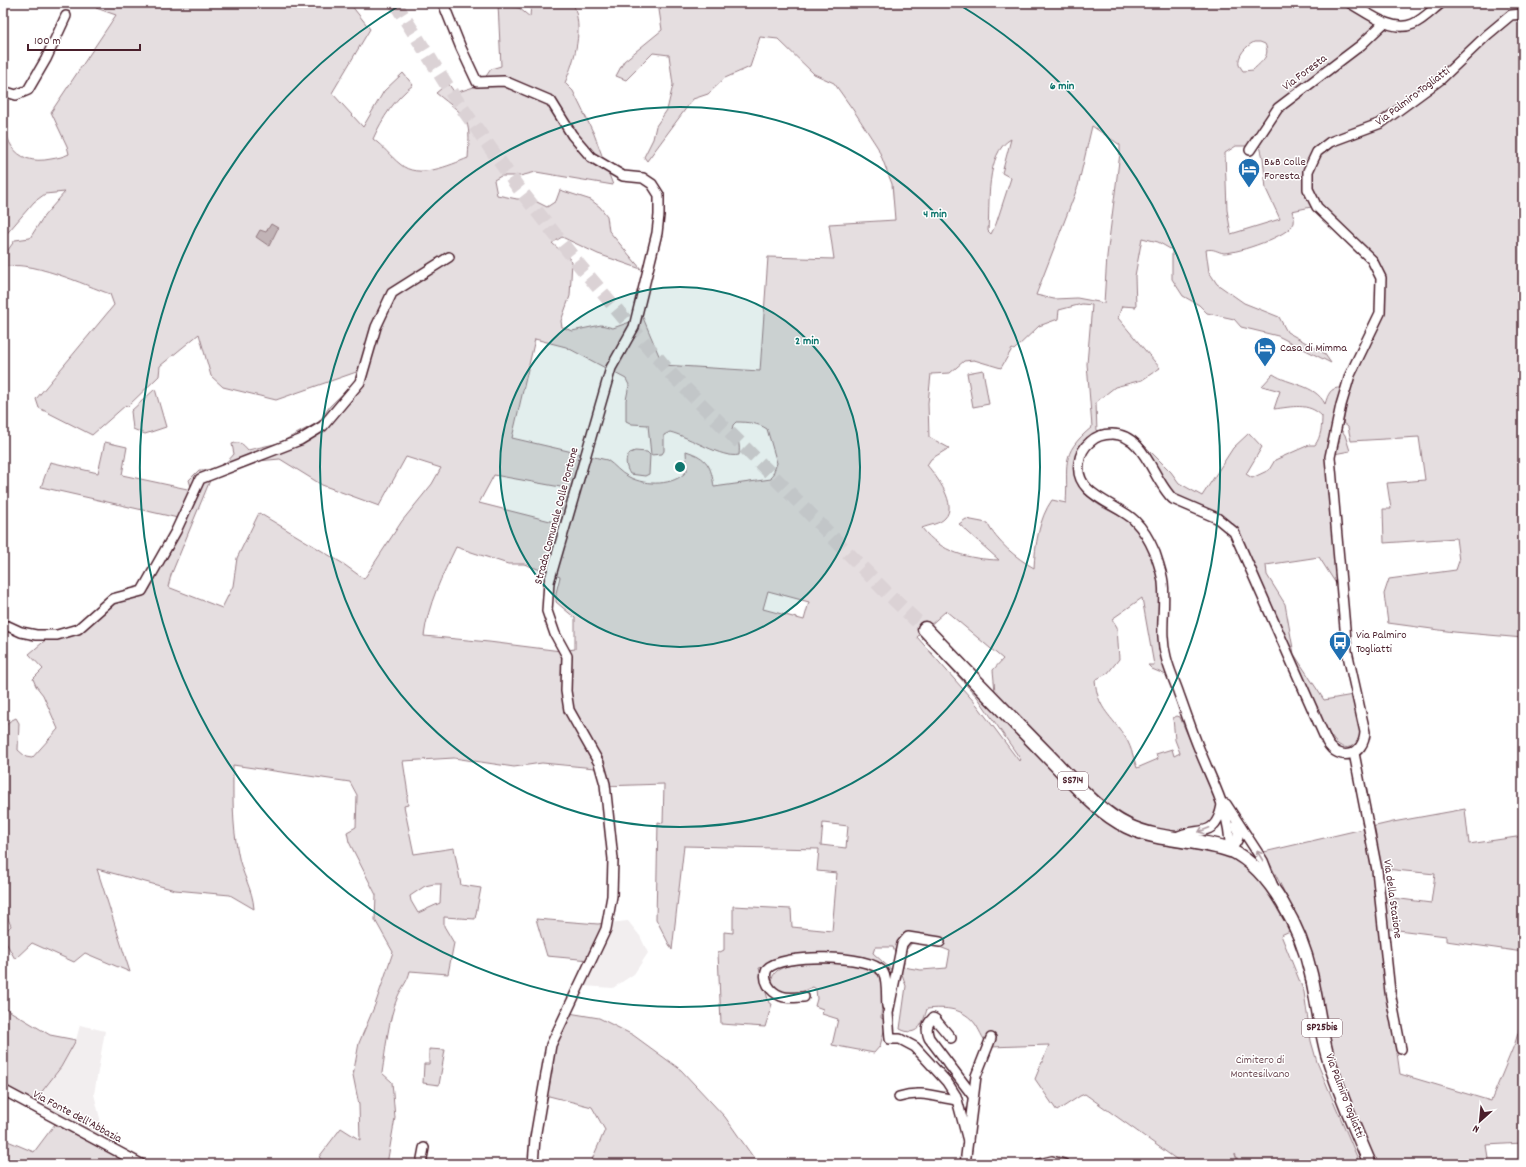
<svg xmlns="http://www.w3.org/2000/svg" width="1526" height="1167" font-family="Dekko,sans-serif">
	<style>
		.built { fill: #f2eeef }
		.green { fill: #e5dee0; stroke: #987e86; fill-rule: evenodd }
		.water { fill: #c1b3b6; stroke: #91787e }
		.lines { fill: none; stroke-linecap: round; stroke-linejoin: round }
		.highway-tunnel { stroke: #dbd2d5; stroke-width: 14; stroke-dasharray: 14 7; stroke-linecap: butt }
		.minor-casing { stroke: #4a1f2b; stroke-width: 12 }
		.major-casing { stroke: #4a1f2b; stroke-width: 15 }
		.highway-casing { stroke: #4a1f2b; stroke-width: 17 }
		.minor { stroke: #fff; stroke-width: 9 }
		.major { stroke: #fff; stroke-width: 12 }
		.highway { stroke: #fff; stroke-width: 14 }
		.oneway { stroke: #ae9aa0 }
		.ring { fill: none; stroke: #0f766e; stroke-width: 2 }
		.labels { text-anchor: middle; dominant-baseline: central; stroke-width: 3; stroke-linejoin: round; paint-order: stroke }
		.shield { fill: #fff; stroke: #80626b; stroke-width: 1 }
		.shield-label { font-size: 11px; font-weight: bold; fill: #4a1f2b }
		.street-label { font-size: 12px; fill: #4a1f2b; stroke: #fff }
		.poi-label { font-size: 12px; fill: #4a1f2b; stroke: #fff; text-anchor: start }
		.park-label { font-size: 12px; fill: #714f58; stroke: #fff }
		.centre { fill: #0f766e; stroke: #fff; stroke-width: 2 }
		.ring-label { font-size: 12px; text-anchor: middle; font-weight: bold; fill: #0f766e; stroke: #fff; stroke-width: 3; stroke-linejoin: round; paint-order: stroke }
	</style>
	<rect width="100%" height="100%" fill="#fff"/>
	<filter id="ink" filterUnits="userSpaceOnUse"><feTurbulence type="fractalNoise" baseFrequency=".025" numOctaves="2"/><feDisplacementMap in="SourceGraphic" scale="8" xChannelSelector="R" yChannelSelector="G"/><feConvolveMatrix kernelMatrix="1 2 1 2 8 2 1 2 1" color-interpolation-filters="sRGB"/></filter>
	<g filter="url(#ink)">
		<!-- built -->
		<g class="built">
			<polygon points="628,921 640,936 648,953 634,974 613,988 583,986 610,923"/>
			<polygon points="80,1025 105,1031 94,1094 106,1143 33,1103 61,1067 76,1040"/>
		</g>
		<!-- green -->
		<g class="green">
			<path d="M97 3H352L351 5 370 29 332 93 363 127 384 91 403 73 413 85C394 100 383 117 373 139 384 147 390 156 400 164 418 180 450 165 468 158 471 115 468 119 436 93L448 83 455 93 480 85 491 69 501 66 498 4 519 8 530 17 531 3H573C584 30 575 58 565 83L573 91 594 134 613 185 536 172 520 176H501L494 180 497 195 517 199H531L547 207 556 201 560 190 591 200 600 207 607 216 609 231 641 269 598 254 562 237 552 243 572 261 570 296 561 321 562 327 572 331 601 325 613 328 630 322 641 313 663 365 760 371 768 257 834 259 829 224 895 220 892 184 878 148 856 114 834 83 814 74 778 39 760 37 750 67 725 78 708 94 693 99 647 161 644 157 653 139 656 126 667 110 673 85 669 55 653 53 626 80 616 76 624 61 662 30 658 3H1342L1384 28 1401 32 1424 24 1450 3H1523V638L1454 632 1388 623 1384 594 1389 579 1456 570 1459 561 1456 538 1384 543 1383 509H1391L1387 483 1425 480 1419 437 1351 441 1348 427 1343 423 1352 376 1382 313 1383 278 1316 204 1311 207 1292 211C1293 215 1295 218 1294 223 1289 236 1238 253 1224 253 1217 252 1214 248 1206 250L1209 272 1217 284 1244 303 1279 317 1287 332 1324 353 1331 363 1278 336 1241 327 1234 319 1207 313 1199 305 1183 296 1172 279V250L1158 242 1142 238 1135 276 1136 307 1122 306 1118 318 1160 368 1142 380 1115 387 1096 402 1097 433 1113 430 1128 433 1137 438 1171 472 1179 483 1202 496 1233 448 1249 433 1262 447 1246 474 1252 478 1269 470 1275 460 1309 445H1315C1321 437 1322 426 1322 416 1308 402 1292 407 1274 409L1280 391 1262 386 1273 374C1289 385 1315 384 1325 404 1328 395 1330 387 1341 388L1334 417 1326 466 1340 590 1319 557 1266 565 1267 575 1285 604 1294 654 1324 700 1353 695C1355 706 1361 720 1361 731 1360 736 1358 742 1354 745 1336 757 1324 723 1318 711L1236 531 1175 498 1131 438 1097 433 1076 460C1080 471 1082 485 1088 495 1097 509 1124 514 1135 528 1166 565 1165 630 1171 677L1152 669 1148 665H1154L1142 598 1112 619 1117 627 1119 659 1108 673 1095 680C1098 709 1108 712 1123 734 1131 744 1133 757 1137 768L1158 759 1156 754 1172 749 1174 756 1180 753 1175 740 1173 718 1177 716 1180 717 1217 804 1218 811 1209 826C1142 845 1104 803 1061 759 1039 737 1017 714 995 692L993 670 1003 659 946 611 917 637 977 705 1019 761 1021 760 978 698 923 637 1138 838C1164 848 1192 848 1219 854 1255 861 1273 903 1290 931L1281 935 1304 992 1311 1041 1317 1062 1360 1164H1240L1235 1154 1238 1164H1183L1085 1094 1080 1096 1057 1111 1035 1079 1049 1045 990 1047C983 1040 981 1033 976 1025 964 1008 946 1007 927 1009 923 1024 917 1038 900 1029L906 986 893 947H875L873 953 894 972 891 979C884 960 867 957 849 956L759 968 769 1003 772 1004 765 1027 721 1024 718 953 724 950V932L733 933V906L791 909 792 927 832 931 837 873 817 871 819 849 684 846 672 950 656 919 658 822 663 823 664 784 603 786 595 768 542 763 514 767 454 758 403 761 408 794 407 797 408 805 404 806 414 854 454 848 461 885 481 888 475 919 444 917V926L454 943 448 974 410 971C408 981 402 987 398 996 388 1020 386 1048 382 1073L392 1082 395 1118 387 1164H326L319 1157 341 1128 360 1140 359 1105 353 1075 359 1043 375 1005 393 952 375 920 376 895 349 842 347 832 356 827 357 795 350 782 233 765C233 794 232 824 238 853 241 873 253 889 254 909L230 895 175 890 97 869 130 972 85 953 74 962 32 943 15 959 3 937V934L11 926 3 907V729L10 721 16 718 19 723 18 750 26 757 32 758 58 729 43 695 36 686 33 679 43 669 29 654 55 632 75 626 110 597 134 596 149 590 160 568 178 518 41 487 50 462 98 473 105 442 127 447 122 475 192 490 189 480 199 470C213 471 226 465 234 454L232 444C240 441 243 444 248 450L279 443 319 422 330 406 354 383 365 369 276 400 223 387 211 376 199 334 160 366 159 376 127 407 126 405 92 435 39 408 36 399 114 305 110 294C87 286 25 257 3 268V257L15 240 30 238 44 216 65 192 45 194 34 202 3 238V103H6C0 137 13 167 51 159 57 158 63 157 69 154L67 146 51 112 116 15 96 8ZM1254 42H1260L1265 44C1271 56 1261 62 1253 70L1243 71 1239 65C1237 56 1246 46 1254 42ZM1092 126 1120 145V153L1107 256 1104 303 1077 298 1054 299 1036 295 1078 186ZM1011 139 1002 173 1011 178 996 224 991 234 988 231C990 205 985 153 1011 139ZM1236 146H1260L1263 158 1266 189 1280 219 1231 234 1227 210 1225 153ZM1082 304 1092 305 1087 364 1092 427C1058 455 1069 465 1066 503L1052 500C1039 518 1035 546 1034 568 1016 558 997 542 987 523L966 519 959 524 999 560C969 559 941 553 922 528 929 525 940 524 945 518 958 505 937 477 927 465L931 459 949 448 929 437 928 403 931 374 950 373 964 361 974 360 1001 368 1012 349 1014 350 1039 326 1058 319 1059 310ZM535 339 566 347 626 379 629 385 626 400V421L632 424 648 425 651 455 662 454 664 451V435L670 432C690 437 722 459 739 455 740 446 739 436 732 430L733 425 736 422C747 422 758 423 767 429L777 463 771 479 714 487C711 466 708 458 686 451L687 471C674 486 646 486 629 477 620 473 615 465 607 460L512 438ZM406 457 441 468 432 484 402 521 364 579 342 563 259 513 237 558 233 586 222 608 168 587 171 575 211 478 247 462 280 459 322 485 379 506ZM494 475 566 488 558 523 479 503ZM456 547 508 564H524L560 577 556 593V602L575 618V649L561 651 489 642 424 636C428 604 442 576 456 547ZM768 591 809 602 804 620 763 609ZM823 823 848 826 846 848 821 845ZM434 884H441L440 903 418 913 411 901 410 896 425 886ZM912 943 937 946 950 951 947 968 921 970 903 967 905 951Z"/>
			<polygon points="983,370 989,404 973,407 967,373"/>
			<polygon points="155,389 166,427 145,434 133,429 131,411"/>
			<polygon points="1339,427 1345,435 1350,451 1334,454"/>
			<path d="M635 451 647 452 650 455 649 474 645 476 630 474C626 468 624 458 630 453Z"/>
			<path d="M1465 809 1469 844 1523 836V952L1446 941V936L1382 928 1388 990 1400 1074 1491 1101 1515 1043 1523 1017V1143L1486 1145 1489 1164H1375L1330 1051 1313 960 1303 929 1264 852 1393 822ZM1375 868 1435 874 1431 903 1378 896Z"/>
			<polygon points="536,919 598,924 604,923 590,960 547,956"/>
			<path d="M857 963C891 972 882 990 881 1018L887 1020 880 1046 874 1053 832 1045 838 1019 822 1014 823 1009 815 1006 817 999 816 989 813 987C805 990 790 998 783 995 770 990 768 975 780 969 795 960 839 964 857 963Z"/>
			<polygon points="3,1007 50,1035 76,1040 61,1067 33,1103 3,1086"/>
			<polygon points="569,1013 599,1018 633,1035 681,1070 725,1117 758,1164 590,1164 605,1130 592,1107 545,1095 554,1046"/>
			<polygon points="429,1049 445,1050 439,1085 423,1083 424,1064 429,1064"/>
			<polygon points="55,1124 131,1164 3,1164 3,1139 34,1152"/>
		</g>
		<!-- water -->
		<polygon class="water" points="271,224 278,228 269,246 256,237 260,230 266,232"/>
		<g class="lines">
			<!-- highway-tunnel -->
			<polyline class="highway-tunnel" points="395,3 453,95 517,186 580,266 671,374 782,485 884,590 925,629"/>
			<!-- minor casing -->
			<g class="minor-casing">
				<g id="minor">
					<polyline points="443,3 461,48 477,82 504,81 551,101 572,135 591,157 623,176 643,178 652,184 659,195 659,215 657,233 634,327 611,368 549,582 547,611 555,634 567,656 566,691 569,710 599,763 605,784 613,859 612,896 606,929 551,1045 535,1138 533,1164"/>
					<path d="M1350 3C1368 13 1392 33 1413 24 1424 19 1432 10 1441 3"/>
					<polyline points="3,91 16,95 28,90 46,59 66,16"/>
					<polyline points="1250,150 1278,108 1361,45 1384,23"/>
					<polyline points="3,627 8,626 21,632 36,635 57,635 78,629 112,599 142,591 176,531 200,479 300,440 323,426 360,382 376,327 392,293 449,257"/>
					<polyline points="1354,753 1377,870 1390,992 1401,1049"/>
					<polyline points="1226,804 1263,861 1272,884"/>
					<path d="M1175 838C1196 825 1215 842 1222 805"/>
					<path d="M1230 850C1231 814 1213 784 1200 751 1192 732 1186 713 1179 694 1175 682 1169 670 1166 657 1159 632 1166 607 1163 582 1162 573 1158 562 1155 553 1150 541 1143 529 1134 520 1116 503 1074 495 1079 463 1080 455 1084 447 1090 442 1096 436 1104 434 1112 434 1145 434 1153 481 1173 499L1217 518 1234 532 1327 742C1339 763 1364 756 1365 732L1347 651 1330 457 1341 405 1350 375 1380 313 1381 278 1372 260 1317 207 1308 189V171L1317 152 1330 142 1381 123 1441 79 1487 35 1511 15 1523 14"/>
					<path d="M1230 850C1238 841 1241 836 1236 825"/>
					<polyline points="940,942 908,937 902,944 888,1013 890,1039 900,1039 915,1047 947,1082 956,1096 968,1141"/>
					<path d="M804 997C797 997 788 999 781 996 770 992 762 980 767 969 782 953 869 954 883 972 888 980 886 997 887 1006"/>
					<path d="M951 1038 935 1019 933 1018C926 1025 926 1030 929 1038L973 1096"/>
					<polyline points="3,1090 141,1164"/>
					<path d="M899 1097C921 1090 935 1097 957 1100"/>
					<polyline points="421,1164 424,1148"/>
					<polyline points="965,1164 976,1076 991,1038"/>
					<polyline points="1039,1164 1052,1161 1064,1164"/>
				</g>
			</g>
			<!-- major casing -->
			<g class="major-casing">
				<path id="major" d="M1230 850C1272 870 1301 930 1311 974 1317 1000 1320 1028 1327 1054 1338 1091 1355 1128 1370 1164"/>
			</g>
			<!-- highway casing -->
			<g class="highway-casing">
				<path id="highway" d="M925 629C966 672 1007 714 1048 756 1072 780 1096 811 1127 826 1160 842 1197 838 1230 850"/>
			</g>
			<!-- minor -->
			<use href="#minor" class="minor"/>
			<!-- major -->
			<use href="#major" class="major"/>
			<!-- highway -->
			<use href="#highway" class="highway"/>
		</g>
		<!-- one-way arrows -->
		<defs><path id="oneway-shaft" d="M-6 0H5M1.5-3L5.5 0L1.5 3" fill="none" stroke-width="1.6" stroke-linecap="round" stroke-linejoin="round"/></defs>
		<g class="oneway">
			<use href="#oneway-shaft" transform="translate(1204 830) rotate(159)"/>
			<use href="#oneway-shaft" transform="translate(1260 856) rotate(-122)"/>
		</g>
	</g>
	<!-- distance rings -->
	<circle cx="680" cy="467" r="180" fill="#0f766e" fill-opacity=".12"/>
	<g class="ring">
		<circle cx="680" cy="467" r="180"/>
		<circle cx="680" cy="467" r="360"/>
		<path d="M958 4A540 540 0 1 1 402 4"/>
	</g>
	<!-- icons -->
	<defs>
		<g id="hotel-pin" transform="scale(1.15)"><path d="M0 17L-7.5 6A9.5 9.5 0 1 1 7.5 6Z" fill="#1f6fb2" stroke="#fff"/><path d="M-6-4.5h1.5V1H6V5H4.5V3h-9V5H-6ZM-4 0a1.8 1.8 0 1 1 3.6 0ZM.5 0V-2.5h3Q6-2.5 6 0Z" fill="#fff"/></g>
		<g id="bus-pin" transform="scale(1.15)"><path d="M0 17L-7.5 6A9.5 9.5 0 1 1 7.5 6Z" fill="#1f6fb2" stroke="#fff"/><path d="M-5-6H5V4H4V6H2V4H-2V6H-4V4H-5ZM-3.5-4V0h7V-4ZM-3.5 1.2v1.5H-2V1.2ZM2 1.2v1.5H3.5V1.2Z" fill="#fff"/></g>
	</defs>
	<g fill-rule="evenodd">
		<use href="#hotel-pin" x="1249" y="169"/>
		<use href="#hotel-pin" x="1265" y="348"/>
		<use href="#bus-pin" x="1340" y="642"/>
	</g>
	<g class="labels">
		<!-- shield labels -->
		<g class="shield">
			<rect x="1058" y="772" width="30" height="18" rx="3"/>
			<rect x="1302" y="1019" width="40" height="18" rx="3"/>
		</g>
		<g class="shield-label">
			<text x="1073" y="781">SS714</text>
			<text x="1322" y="1028">SP25bis</text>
		</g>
		<!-- street labels -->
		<g class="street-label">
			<text transform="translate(1305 73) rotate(-37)">Via Foresta</text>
			<text transform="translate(1413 97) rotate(-37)">Via Palmiro Togliatti</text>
			<text transform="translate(557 516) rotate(-75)">Strada Comunale Colle Portone</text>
			<text transform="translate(1392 899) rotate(82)">Via della Stazione</text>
			<text transform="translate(1344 1096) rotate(69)">Via Palmiro Togliatti</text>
			<text transform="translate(77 1117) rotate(28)">Via Fonte dell'Abbazia</text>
		</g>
		<!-- poi labels -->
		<g class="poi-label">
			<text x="1264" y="162">B&amp;B Colle<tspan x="1264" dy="14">Foresta</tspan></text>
			<text x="1280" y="348">Casa di Mimma</text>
			<text x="1356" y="635">Via Palmiro<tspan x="1356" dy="14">Togliatti</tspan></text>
		</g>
		<!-- park labels -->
		<g class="park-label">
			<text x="1260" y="1060">Cimitero di<tspan x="1260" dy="14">Montesilvano</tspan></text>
		</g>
	</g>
	<circle cx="680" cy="467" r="6" class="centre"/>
	<g class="ring-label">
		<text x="1062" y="89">6 min</text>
		<text x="935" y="217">4 min</text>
		<text x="807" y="344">2 min</text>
	</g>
	<!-- margin -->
	<rect width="1526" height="1167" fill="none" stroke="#fff" stroke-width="16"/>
	<rect x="8" y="8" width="1510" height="1151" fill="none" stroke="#4a1f2b" stroke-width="1.5" filter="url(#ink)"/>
	<!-- north arrow -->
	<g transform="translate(1480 1121) rotate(207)" stroke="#ffffff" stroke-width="3" paint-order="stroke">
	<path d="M0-3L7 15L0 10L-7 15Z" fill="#4a1f2b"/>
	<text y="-6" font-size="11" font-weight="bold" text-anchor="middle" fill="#4a1f2b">N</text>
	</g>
	<!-- scale -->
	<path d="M28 44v6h112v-6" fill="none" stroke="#4a1f2b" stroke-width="2"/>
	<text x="34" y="44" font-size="12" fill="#4a1f2b" stroke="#ffffff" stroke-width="3" paint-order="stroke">100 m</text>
</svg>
